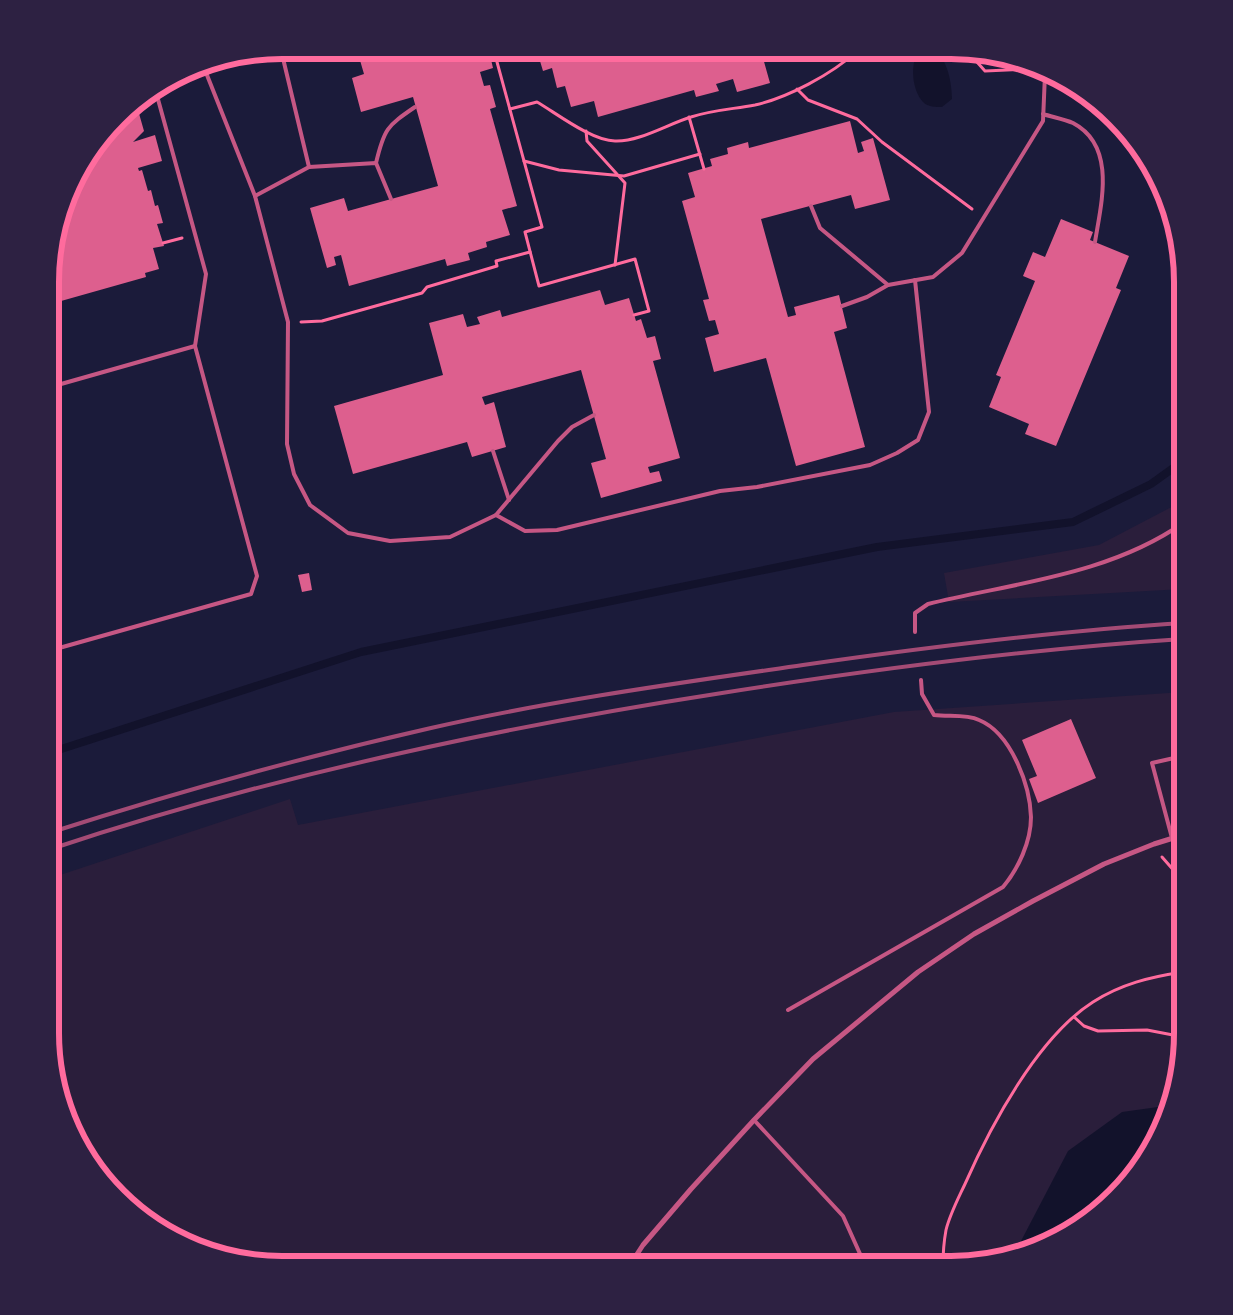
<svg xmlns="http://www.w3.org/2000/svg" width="1233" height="1315" font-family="Manrope,sans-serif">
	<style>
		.green { fill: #2a1e3b }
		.water { fill: #12122b }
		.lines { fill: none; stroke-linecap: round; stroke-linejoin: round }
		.stream { stroke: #12122b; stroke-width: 8 }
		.building { fill: #dd5f8e }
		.path { stroke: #ff6b9d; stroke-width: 3 }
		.service { stroke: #c65784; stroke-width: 4 }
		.minor { stroke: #c65784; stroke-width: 5 }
		.rail { stroke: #a44b75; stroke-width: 4 }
		.rim { fill: none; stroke: #ff6b9d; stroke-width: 6 }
	</style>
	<rect width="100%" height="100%" fill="#1b1b3a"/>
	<!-- green -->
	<g class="green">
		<polygon points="1183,501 1183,589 949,602 944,573 1099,545"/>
		<polygon points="1183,692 1183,1048 1152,1149 1080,1226 1026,1253 966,1265 267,1265 166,1234 89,1162 62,1108 50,1048 51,878 290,799 298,825 894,712"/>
	</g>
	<!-- water -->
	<g class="water">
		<path d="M918 52C923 52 930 51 934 52 948 57 952 86 952 99L942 107C936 107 928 107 923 102 912 90 910 65 918 52Z"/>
		<polygon points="1165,1106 1152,1149 1080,1226 1021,1254 1021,1241 1068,1151 1122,1112"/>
	</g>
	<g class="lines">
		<!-- stream -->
		<polyline class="stream" points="52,752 361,652 877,547 1073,522 1151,484 1183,461"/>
	</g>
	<!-- building -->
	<g class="building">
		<polygon points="357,50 489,51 493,68 480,72 484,86 490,85 496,107 490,109 517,206 502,210 510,235 486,242 487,247 468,253 470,260 447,266 445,259 349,286 341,255 334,257 336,265 327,268 310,208 344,198 348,211 438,186 413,97 361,112 352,78 364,74"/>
		<polygon points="537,51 761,51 770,83 737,92 733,79 716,84 719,91 696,97 694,90 598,117 594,101 571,107 565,86 557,88 552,68 543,71"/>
		<polygon points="981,52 996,57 987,62"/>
		<polygon points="136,103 144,131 133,142 155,135 162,161 138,168 139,171 142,170 148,191 151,190 155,206 158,205 163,223 157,224 164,246 153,248 159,269 145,273 146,277 54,303 54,237 81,166 129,107"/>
		<polygon points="850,121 858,153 864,151 861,142 873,138 890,200 855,209 851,195 761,219 788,317 796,315 794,307 839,295 847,328 834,332 865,447 796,466 766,358 714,372 705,338 719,334 715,320 709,321 703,300 709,299 682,201 695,197 688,173 712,166 710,159 728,154 727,148 748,142 749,148"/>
		<polygon points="1061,219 1093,232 1090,240 1129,256 1116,288 1121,290 1056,446 1025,434 1029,424 989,407 1001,377 996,375 1035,281 1023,276 1033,252 1045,257"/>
		<polygon points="600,290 605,305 629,298 636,321 641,319 647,338 655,336 661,359 653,361 680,458 648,467 650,473 659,471 662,481 601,498 591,463 606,459 581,370 482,397 485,405 494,402 506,447 472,457 467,442 353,474 334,406 443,375 429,323 463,314 467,327 480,324 477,317 500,310 502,317"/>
		<polygon points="309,573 312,590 302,592 298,575"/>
		<polygon points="1071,719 1096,778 1038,803 1029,779 1037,776 1022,740"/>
	</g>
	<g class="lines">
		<!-- path -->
		<g class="path">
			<polyline points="494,51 542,227 525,232 539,286 635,259 649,311 634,315"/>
			<polyline points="968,52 985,71 1031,69"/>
			<polyline points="797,89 808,100 857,119 882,142 972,209"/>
			<path d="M510 109 537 102C556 113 592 141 615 141 639 142 668 124 691 117 712 110 734 109 755 105 787 98 832 74 856 52"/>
			<polyline points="689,117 704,169"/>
			<polyline points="586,131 587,141 625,183 615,265"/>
			<polyline points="524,161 559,170 624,176 700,154"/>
			<polyline points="163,243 182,238"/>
			<polyline points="301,322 322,321 422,293 427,287 497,266 496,261 530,252"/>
			<polyline points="1162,857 1183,881"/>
			<polyline points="1074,1017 1084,1026 1098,1031 1147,1030 1173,1035 1183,1040"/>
			<path d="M943 1265C943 1253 944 1241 946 1230 950 1214 958 1199 965 1184 991 1125 1038 1037 1093 1002 1121 984 1150 977 1183 972"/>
		</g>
		<!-- service -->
		<g class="service">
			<polyline points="203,65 255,196 288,322 287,444 294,474 310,505 348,533 390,541 450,537 496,515 558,441 572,427 594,415"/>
			<path d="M1043 114C1052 117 1064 119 1073 123 1117 146 1101 204 1095 242"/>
			<path d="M376 163C384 129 387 126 415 107"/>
			<polyline points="309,167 376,163 391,199"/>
			<polyline points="255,196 309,167 281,50"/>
			<polyline points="811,206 820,228 888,285"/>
			<polyline points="842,306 867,297 888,285 933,277 962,253 1043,121 1045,74"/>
			<polyline points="54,386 195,346"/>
			<polyline points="493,451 509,500"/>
			<polyline points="496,515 525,531 557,530 720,491 757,487 870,465 897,453 918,440 929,412 915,280"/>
			<path d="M915 632V613L928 604C1013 583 1109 575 1183 523"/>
			<polyline points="52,650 251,594 257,576 195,346 206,274 156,92"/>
			<polyline points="1172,838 1152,763 1183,756"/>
			<path d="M788 1010 1003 887C1018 869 1031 842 1031 817 1030 785 1011 733 979 720 966 714 948 717 934 715L922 694 921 680"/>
			<polyline points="754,1120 843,1216 865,1265"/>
		</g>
		<!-- minor -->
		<polyline class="minor" points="630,1265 643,1245 691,1189 754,1120 813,1059 918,972 974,934 1033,901 1104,864 1154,844 1183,835"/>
		<!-- rail -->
		<g class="rail">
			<path d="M52 832C177 792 303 757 431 728 554 700 679 683 803 665 929 647 1055 631 1183 623"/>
			<path d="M51 849C270 776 495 728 722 693 875 669 1028 649 1183 639"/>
		</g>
	</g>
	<!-- crop -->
	<path d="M0 0H1233V1315H0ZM282 59H951A223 223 0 0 1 1174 282V1033A223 223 0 0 1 951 1256H282A223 223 0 0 1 59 1033V282A223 223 0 0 1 282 59Z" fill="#2d2142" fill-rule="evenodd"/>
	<path class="rim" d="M282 59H951A223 223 0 0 1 1174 282V1033A223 223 0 0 1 951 1256H282A223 223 0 0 1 59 1033V282A223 223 0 0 1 282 59Z"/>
</svg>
